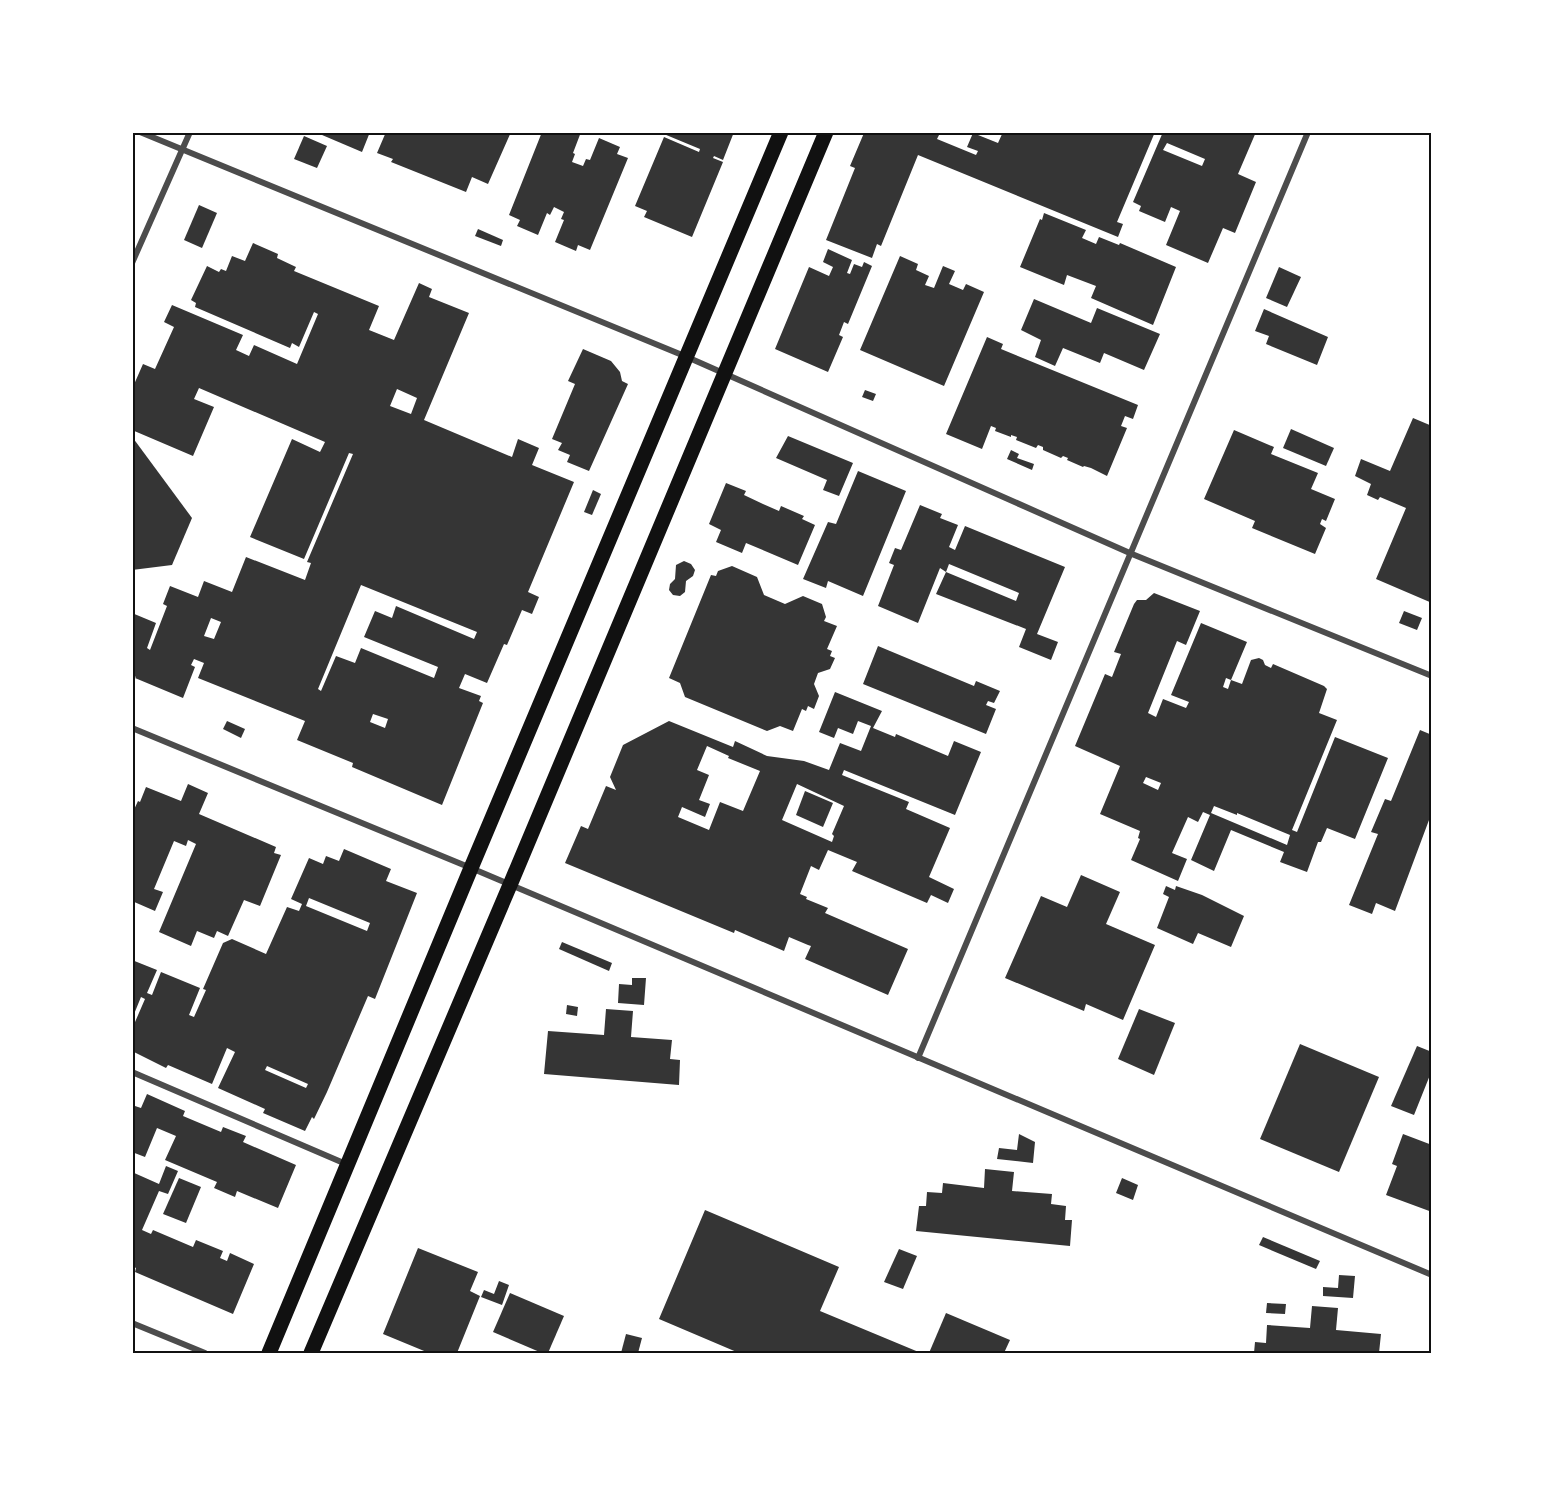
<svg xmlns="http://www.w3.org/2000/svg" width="1564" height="1485" font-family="Figtree,sans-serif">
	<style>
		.building { fill: #353535; fill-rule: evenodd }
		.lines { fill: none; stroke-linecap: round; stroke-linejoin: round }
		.minor { stroke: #4c4c4c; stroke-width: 6 }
		.primary { stroke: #111; stroke-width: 15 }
		.neatline { fill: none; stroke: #111; stroke-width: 2 }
	</style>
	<rect width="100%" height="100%" fill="#fff"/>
	<!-- building -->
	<g class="building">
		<polygon points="315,132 370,132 362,152"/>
		<polygon points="386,132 511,132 488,184 472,177 466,192 391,162 393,159 377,153"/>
		<polygon points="542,132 581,132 573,153 575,154 572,162 583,166 586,159 590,160 599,138 620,147 617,154 628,158 590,250 578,245 576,251 555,242 564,220 561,219 564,212 554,207 550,215 547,213 538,235 517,226 520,220 509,215"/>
		<polygon points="659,132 734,132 723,160 714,156 713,158 723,162 692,237 644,217 647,211 635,206 664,137 699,152 700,149"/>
		<polygon points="867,132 938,132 939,135 937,139 976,155 978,151 967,147 973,133 998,143 1003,132 1155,132 1117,222 1123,224 1118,237 918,155 881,246 877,244 872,258 826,240 855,168 850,166 864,133 871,135"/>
		<path d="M1163 132H1256L1238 174 1256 182 1235 233 1223 228 1208 263 1166 245 1180 211 1171 207 1165 222 1139 211 1141 206 1133 202ZM1167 143 1205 159 1202 166 1163 150Z"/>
		<polygon points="304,136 327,146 317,168 294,159"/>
		<polygon points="199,205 217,213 202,248 184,240"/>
		<polygon points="1044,213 1086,230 1082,238 1096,244 1099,237 1119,245 1120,243 1176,267 1153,325 1091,298 1096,286 1067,275 1064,285 1020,267 1040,219 1042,220"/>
		<polygon points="478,229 503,240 501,246 475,236"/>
		<path d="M253 243 278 254 277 258 296 267 294 271 379 306 369 330 394 340 419 283 432 289 429 297 469 313 424 420 512 457 518 439 539 448 532 465 574 482 528 592 539 597 532 614 522 610 507 645 504 644 487 683 465 674 459 688 481 696 479 701 483 703 442 805 352 767 353 763 297 740 305 721 198 678 204 663 194 659 191 665 195 667 183 698 135 678 136 677 132 675V613L156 623 147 648 150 650 167 606 163 604 170 586 198 597 204 581 232 592 246 557 305 580 311 563 307 562 353 454 349 453 304 559 250 537 292 439 320 452 325 442 199 388 194 399 214 407 193 456 132 430V389L143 364 155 369 174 327 164 322 172 305 243 335 236 350 249 356 254 345 297 364 318 314 314 312 299 347 292 343 290 348 195 307 196 303 191 300 207 266 219 272 221 269 226 271 232 256 245 261ZM397 389 417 398 411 414 390 406ZM361 585 477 632 474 639 396 606 392 618 375 611 364 637 438 667 434 678 361 648 355 663 336 656 321 691 318 689ZM211 618 221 622 214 639 204 636ZM373 714 388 719 385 728 370 722Z"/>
		<polygon points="828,249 852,260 847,273 850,274 854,264 862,267 864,262 872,266 848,324 844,322 839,335 843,337 828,372 775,349 809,267 829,276 833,267 823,262"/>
		<polygon points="900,256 918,264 916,270 929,276 925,285 934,288 943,266 955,271 949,284 963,290 966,284 984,292 944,386 860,350"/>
		<polygon points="1279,267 1301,277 1287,307 1266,298"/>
		<polygon points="1034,299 1091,323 1097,308 1160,334 1144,370 1104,353 1100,363 1063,348 1055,366 1035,357 1041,340 1021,330"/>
		<polygon points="1264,309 1328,337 1317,365 1266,344 1269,336 1255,331"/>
		<polygon points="987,337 1003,344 1001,349 1138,405 1133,419 1125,416 1121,426 1127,428 1107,476 1091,468 1084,466 1083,467 1067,460 1068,458 1063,456 1061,458 1043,450 1043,447 1038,445 1036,448 1016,440 1017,437 1011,435 1011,437 995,431 996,428 991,426 982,449 946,434"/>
		<polygon points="583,349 611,361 620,372 622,381 628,384 589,471 567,462 570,455 558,450 562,443 552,439 575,384 568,381"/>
		<polygon points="865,390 876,394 873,401 862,397"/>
		<polygon points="1413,418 1432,426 1432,603 1376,579 1406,508 1380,497 1378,500 1367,495 1371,484 1355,476 1361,459 1390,471"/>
		<polygon points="1291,429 1334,448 1326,466 1283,448"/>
		<polygon points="1234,430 1274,447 1271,454 1318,473 1311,489 1335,499 1326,521 1322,519 1320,524 1326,528 1315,554 1252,528 1255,521 1204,499"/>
		<polygon points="788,436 853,463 839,496 823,490 827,480 776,458"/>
		<polygon points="133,438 192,518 172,565 132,570"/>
		<polygon points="1011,450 1019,454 1017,458 1034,464 1032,470 1007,459"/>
		<polygon points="858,471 906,491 863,596 828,581 826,588 803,579 828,522 836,524"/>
		<polygon points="726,483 746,491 744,495 763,504 779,511 781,506 804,516 802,519 815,525 798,565 746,543 742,553 716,542 721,530 709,524"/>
		<polygon points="593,490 601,494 592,515 584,512"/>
		<polygon points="920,505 942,514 940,518 958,525 949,547 955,550 965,526 1065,567 1037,634 1058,642 1051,660 1019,647 1026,629 936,594 946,572 1016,601 1019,593 949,564 946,572 940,568 918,623 878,606 894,565 889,563 895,548 901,550"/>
		<polygon points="684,561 691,564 695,570 693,576 686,581 685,592 680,596 673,595 669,590 670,584 675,579 676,565"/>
		<polygon points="732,566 757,577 764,595 785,604 803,596 822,604 826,617 824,621 837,626 827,649 832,651 830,656 835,658 830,669 818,673 814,684 819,696 814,709 808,706 806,711 802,709 793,731 780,726 767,731 685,697 680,683 669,678 711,575 716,576 718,571"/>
		<path d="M1154 593 1200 611 1186 645 1177 641 1148 713 1156 717 1163 699 1186 708 1189 702 1171 695 1201 623 1247 642 1231 680 1226 678 1223 687 1228 689 1231 680 1242 684 1251 660 1259 658 1263 660 1265 665 1271 668 1273 664 1324 686 1327 689 1319 713 1337 720 1292 830 1297 832 1335 737 1388 758 1355 839 1327 828 1321 842H1318L1307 872 1280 862 1284 852 1231 830 1214 871 1191 860 1210 815 1203 812 1198 822 1188 817 1172 853 1187 859 1178 881 1131 860 1140 839 1138 838 1140 831 1100 814 1120 766 1075 746 1105 674 1112 677 1121 654 1114 652 1134 604 1137 600H1146ZM1146 777 1161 783 1158 790 1143 783ZM1214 806 1237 815V813L1290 835 1287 845 1211 813Z"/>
		<polygon points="1404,611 1422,618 1417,630 1399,623"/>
		<polygon points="878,646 974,686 976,681 1000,691 994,703 988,701 986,705 996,709 986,734 863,684"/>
		<path d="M835 692 882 711 873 728 895 737 896 734 948 756 954 741 981 752 955 815 844 770 842 775 909 802 906 809 950 828 929 877 954 889 948 903 931 895 927 903 852 871 857 862 828 850 819 870 811 866 800 894 807 897 806 899 828 908 825 913 908 949 888 995 805 959 811 946 808 945 789 937 784 951 735 930 734 933 565 863 581 826 588 829 606 786 616 790 610 777 623 745 669 721 733 747 735 741 767 756 804 761 829 770 840 743 861 751 871 726 858 721 853 734 838 728 834 738 819 732ZM707 746 729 756 728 758 760 771 743 811 720 802 709 830 678 817 682 807 705 817 710 804 699 800 709 775 697 770ZM797 784 844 806 832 834 834 836 832 842 782 820Z"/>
		<polygon points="227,721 245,729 241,738 223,729"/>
		<polygon points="1420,730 1432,735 1432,812 1395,911 1376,903 1372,914 1349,905 1378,834 1371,832 1385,799 1391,801"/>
		<polygon points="188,784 208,793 199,814 276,847 274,853 281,855 260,906 244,900 228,936 217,931 214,938 197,931 191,946 159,932 196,844 188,840 186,846 174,841 154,889 163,892 155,911 132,901 132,814 138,801 140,802 146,787 181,801"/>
		<polygon points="805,791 833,803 823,827 796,815"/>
		<path d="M344 849 391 869 386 881 417 893 375 999 368 996 327 1092 314 1119 312 1117 305 1131 263 1113 265 1109 218 1088 235 1052 227 1048 212 1084 168 1065 166 1068 132 1051V1029L145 999 141 997 132 1019V960L157 970 147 993 152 995 161 972 200 988 189 1015 194 1017 206 990 203 989 223 943 232 939 266 954 287 907 299 911 302 904 291 899 309 858 323 864 326 856 339 861ZM309 898 370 923 367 931 306 906ZM267 1066 308 1084 306 1088 265 1070Z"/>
		<polygon points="1081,875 1120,892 1106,924 1155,945 1123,1020 1086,1004 1084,1011 1005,978 1041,896 1067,907"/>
		<polygon points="1166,886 1175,890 1176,886 1202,895 1244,916 1231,947 1198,933 1193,944 1157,928 1169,897 1163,894"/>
		<polygon points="562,942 612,963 609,971 559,949"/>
		<polygon points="632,978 646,978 644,1005 618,1003 619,984 632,985"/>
		<polygon points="567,1005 578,1007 577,1016 566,1014"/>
		<polygon points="606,1009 633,1011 631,1037 672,1040 670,1059 680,1060 679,1085 544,1074 548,1031 604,1035"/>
		<polygon points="1139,1009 1175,1023 1154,1075 1118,1059"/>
		<polygon points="1300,1044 1379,1077 1339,1172 1260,1139"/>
		<polygon points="1417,1046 1432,1052 1432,1070 1414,1115 1391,1106"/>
		<polygon points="147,1094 185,1111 183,1116 221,1132 223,1127 246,1136 243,1142 296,1165 278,1208 237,1191 235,1197 214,1188 217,1182 165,1160 176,1136 157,1128 145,1157 132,1152 132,1105 141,1108"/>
		<polygon points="1019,1134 1035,1142 1033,1163 997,1159 999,1148 1017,1150"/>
		<polygon points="1403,1134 1432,1145 1432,1212 1386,1195 1397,1166 1392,1164"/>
		<polygon points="166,1166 178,1171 168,1194 159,1191 142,1230 151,1234 153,1230 193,1247 196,1240 223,1251 220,1258 227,1261 230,1253 254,1264 233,1314 135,1272 136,1268 132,1266 132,1172 159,1184"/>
		<polygon points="985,1169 1014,1172 1012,1191 1052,1194 1051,1204 1066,1206 1065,1220 1072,1220 1070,1246 916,1231 919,1206 926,1206 927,1192 942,1193 943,1183 984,1188"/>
		<polygon points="179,1178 201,1187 186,1223 163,1214"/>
		<polygon points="1122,1178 1138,1185 1133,1200 1116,1193"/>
		<polygon points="705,1210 839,1267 820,1311 921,1353 739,1353 659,1319"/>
		<polygon points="1263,1237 1320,1261 1316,1269 1259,1245"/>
		<polygon points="418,1248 478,1272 470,1291 480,1296 457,1353 429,1353 383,1334"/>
		<polygon points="899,1249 917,1256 903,1289 884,1282"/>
		<polygon points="1339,1275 1355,1276 1353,1298 1323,1296 1323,1287 1338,1288"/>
		<polygon points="499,1281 509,1285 502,1305 481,1297 484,1290 494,1294"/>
		<polygon points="510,1293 564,1316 548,1353 542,1353 493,1332"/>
		<polygon points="1267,1303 1286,1304 1285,1314 1266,1313"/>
		<polygon points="1312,1306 1338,1308 1336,1330 1381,1334 1379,1353 1254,1353 1255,1342 1266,1343 1267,1325 1310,1328"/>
		<polygon points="946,1313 1010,1340 1004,1353 929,1353"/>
		<polygon points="626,1334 642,1338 638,1353 621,1353"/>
	</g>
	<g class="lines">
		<!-- minor -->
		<g class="minor">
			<polyline points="140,132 687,357 1132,554 1432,676"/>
			<polyline points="132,263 190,132"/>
			<polyline points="132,728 471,868 1432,1275"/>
			<polyline points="918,1058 1308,132"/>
			<polyline points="132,1072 346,1164"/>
			<polyline points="132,1323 205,1353"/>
		</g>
		<!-- primary -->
		<g class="primary">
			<polyline points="269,1353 471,868 781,132"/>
			<polyline points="311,1353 510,885 826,132"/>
		</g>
	</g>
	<!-- border -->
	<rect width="1564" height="1485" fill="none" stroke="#ffffff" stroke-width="267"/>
	<rect x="134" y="134" width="1296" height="1218" class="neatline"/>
</svg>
